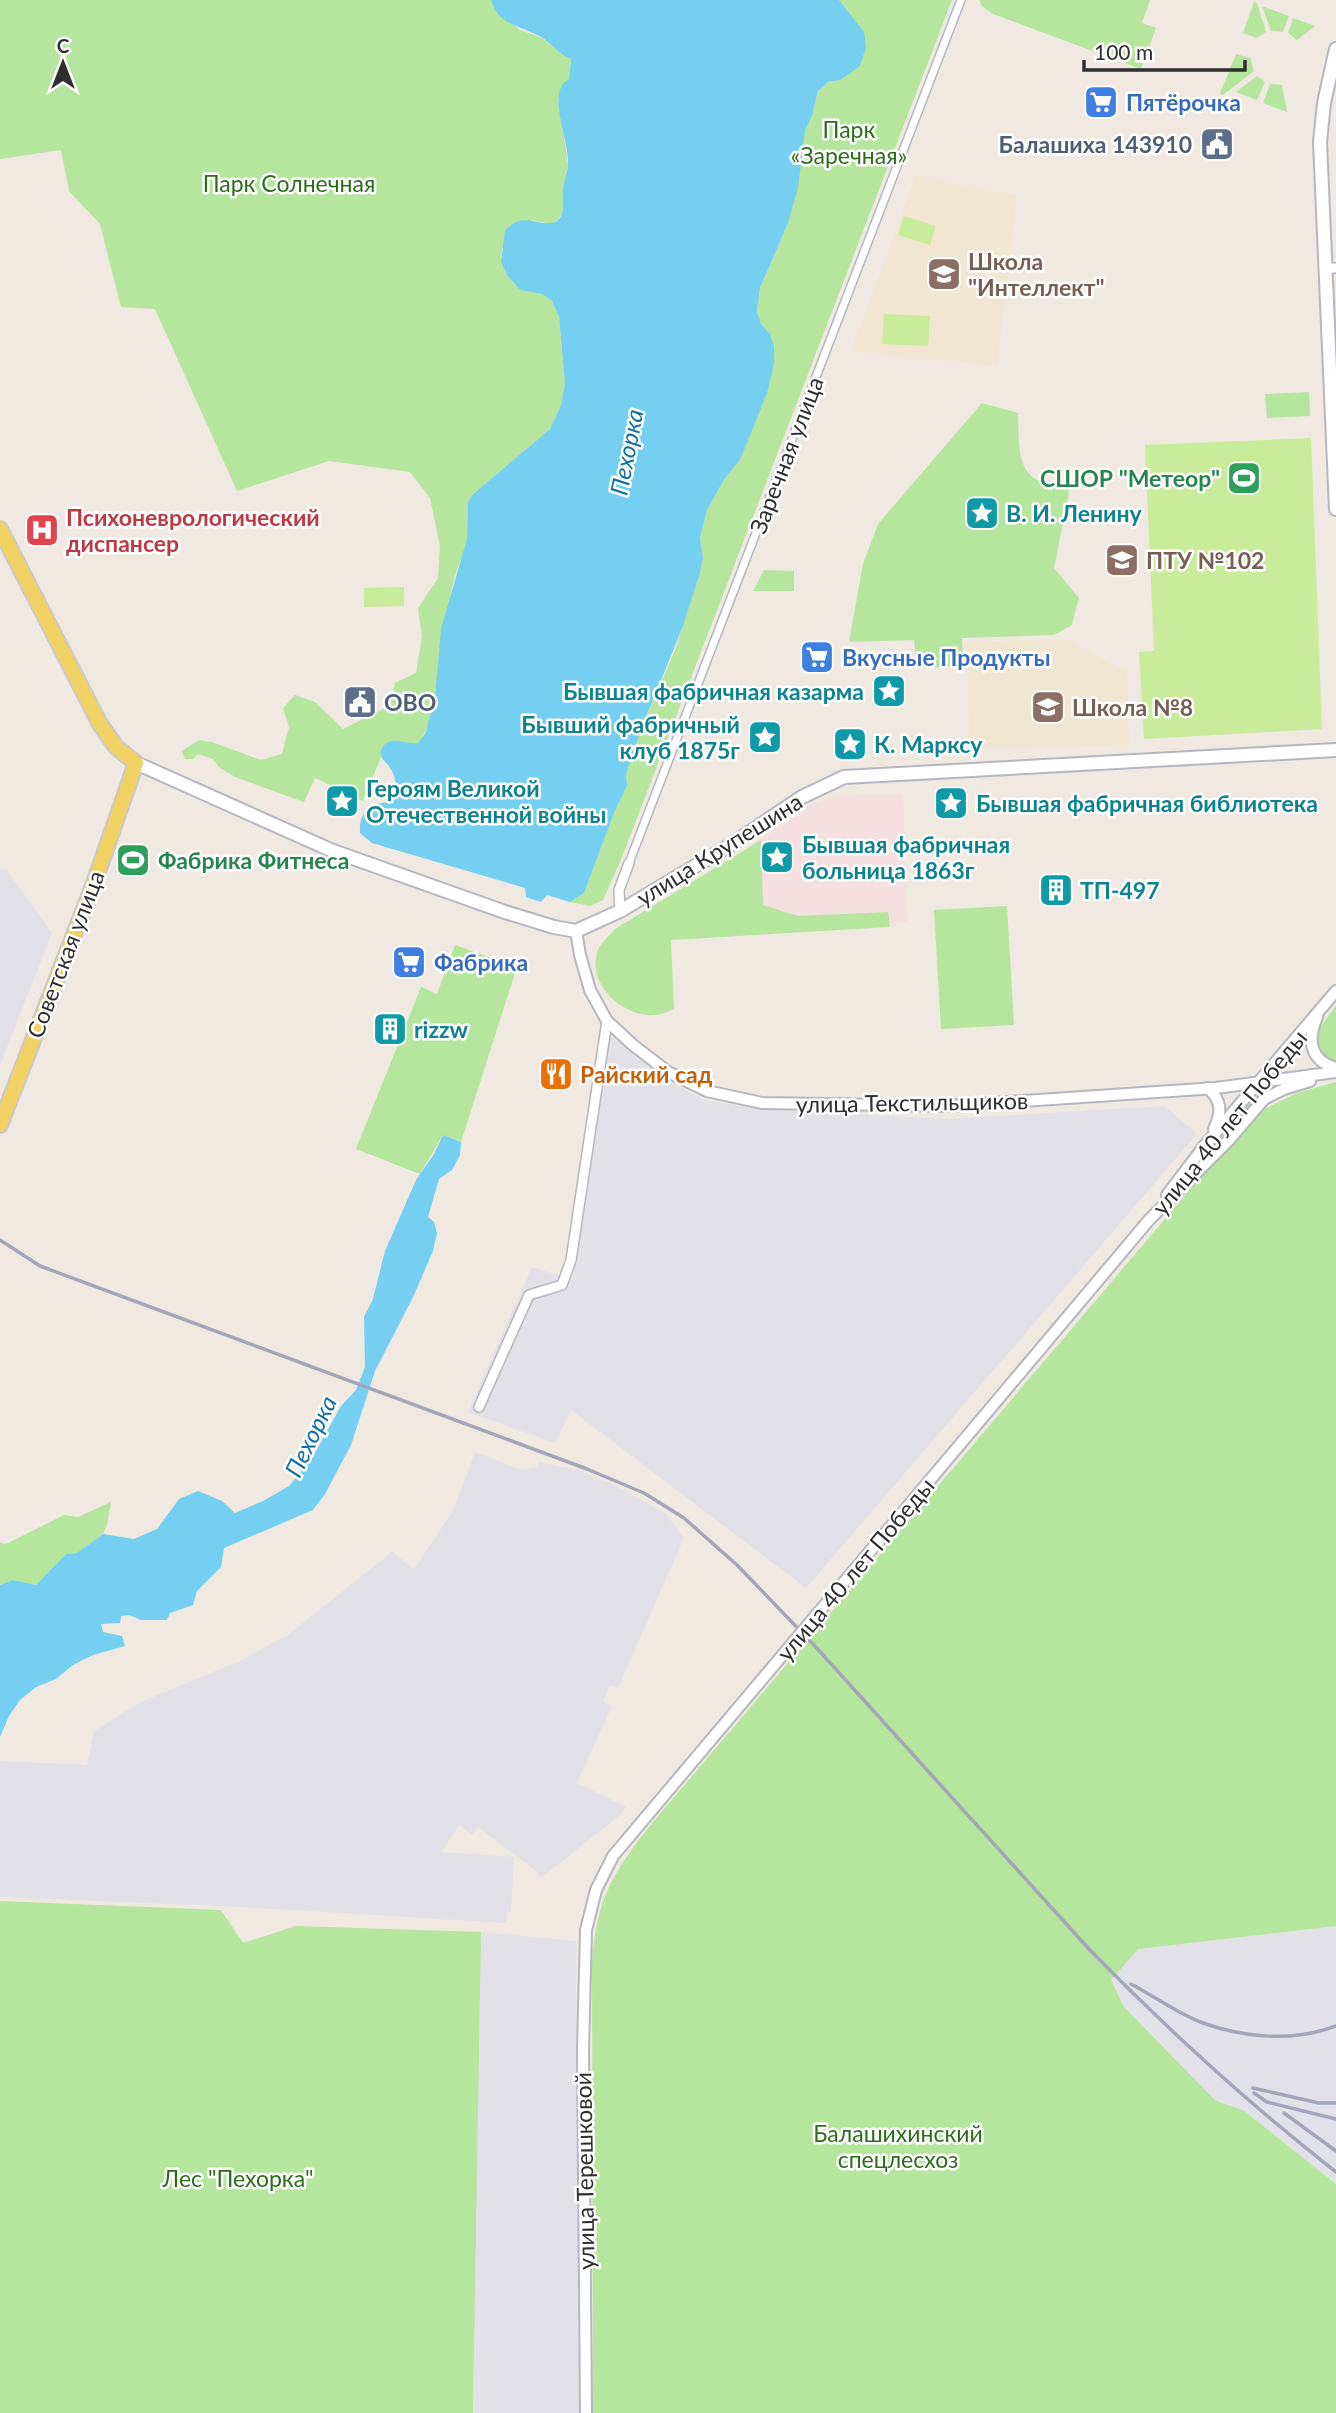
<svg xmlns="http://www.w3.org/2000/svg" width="1336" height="2413" font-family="Lato,sans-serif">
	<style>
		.industrial { fill: #e3e1e8 }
		.education { fill: #f0e6d1 }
		.medical { fill: #f5dfe0 }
		.green { fill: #b6e59e }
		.pitch { fill: #c9ec9a }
		.water { fill: #75cff0 }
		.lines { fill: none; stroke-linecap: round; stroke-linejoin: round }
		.pedestrian-casing { stroke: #b4b7c1; stroke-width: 10 }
		.minor-casing { stroke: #b4b7c1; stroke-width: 12 }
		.tertiary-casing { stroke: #b4b7c1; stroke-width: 14 }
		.secondary-casing { stroke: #b4b7c1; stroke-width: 16 }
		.primary-casing { stroke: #c9c9c9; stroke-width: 18 }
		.pedestrian { stroke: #fff; stroke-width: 7 }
		.minor { stroke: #fff; stroke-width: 9 }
		.tertiary { stroke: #fff; stroke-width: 10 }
		.secondary { stroke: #fff; stroke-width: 12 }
		.primary { stroke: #f2d163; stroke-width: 14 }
		.rail { stroke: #a3a6b8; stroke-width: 3.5 }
		.tertiary-bridge-casing { stroke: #b4b7c1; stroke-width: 14; stroke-linecap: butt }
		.tertiary-bridge { stroke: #fff; stroke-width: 10 }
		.labels { text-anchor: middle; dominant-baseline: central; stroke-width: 5; stroke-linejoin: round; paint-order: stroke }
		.shop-label { font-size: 23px; font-weight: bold; fill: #366cbe; stroke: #fff; text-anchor: start }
		.park-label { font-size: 23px; fill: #2c6e1b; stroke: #fff }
		.service-label { font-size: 23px; font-weight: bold; fill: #4e5e75; stroke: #fff; text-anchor: end }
		.education-label { font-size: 23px; font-weight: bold; fill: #785e54; stroke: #fff; text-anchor: start }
		.street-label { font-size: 23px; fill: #2e2e2e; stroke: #fff }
		.leisure-label { font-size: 23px; font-weight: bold; fill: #27864d; stroke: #fff; text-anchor: end }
		.culture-label { font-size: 23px; font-weight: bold; fill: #0d838f; stroke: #fff; text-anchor: start }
		.health-label { font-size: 23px; font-weight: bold; fill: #be3a42; stroke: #fff; text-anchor: start }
		.food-label { font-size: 23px; font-weight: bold; fill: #c56008; stroke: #fff; text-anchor: start }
		.water-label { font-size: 24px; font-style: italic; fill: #0d6fa3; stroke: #fff }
	</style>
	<rect width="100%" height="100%" fill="#efe9e1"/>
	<!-- industrial -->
	<g class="industrial">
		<polygon points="0,869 7,870 52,933 0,1065"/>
		<polygon points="608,1034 664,1079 704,1100 760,1109 948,1119 1165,1106 1197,1134 806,1588 571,1410 555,1443 468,1412 532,1267 573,1280"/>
		<polygon points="475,1452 522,1470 538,1467 538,1462 578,1470 616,1486 665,1513 684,1538 618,1688 610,1685 603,1702 612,1706 577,1783 626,1807 621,1814 541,1878 534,1869 478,1827 472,1835 459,1825 442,1852 514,1857 511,1912 507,1912 506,1923 240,1907 0,1897 0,1761 87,1765 94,1731 141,1702 242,1660 289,1634 392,1552 414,1569 453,1511"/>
		<polygon points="1336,1926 1336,2184 1243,2110 1216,2101 1124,2007 1110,1980 1138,1949"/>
		<polygon points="481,1932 576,1941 579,2413 473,2413"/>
	</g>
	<!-- education -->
	<g class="education">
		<polygon points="916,175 1017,196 997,366 851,352"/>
		<polygon points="1068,639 1119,668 1127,668 1129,746 970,749 966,642"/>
	</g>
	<!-- medical -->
	<polygon class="medical" points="903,794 907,922 754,930 752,845 820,801 833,796"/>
	<!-- green -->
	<g class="green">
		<path d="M0 0H491L493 6 520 30 540 37 571 59 569 79 558 99 568 164 563 190V212L558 220 551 224 532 220 502 248 501 262 507 275 520 290 542 294 552 301 559 317 565 383 561 405 550 429 472 495C465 509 469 523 467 538 465 554 456 569 453 584 442 628 442 708 419 743L409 745 394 740 381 749V757L363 801 315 778 304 802 235 777 219 767 213 759 198 754 193 759H185L182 751 199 740 212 742 261 760 282 754 289 727 283 708 295 695 315 702 343 729 389 706 395 683 416 673 422 637 418 608 438 578 440 546 430 498 410 472 329 461 237 491 155 309 121 307 100 224 69 191 61 150 0 159Z"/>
		<polygon points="839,0 952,0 622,857 603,900 590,906 570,902 584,893 614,813 627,786 626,774 642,727 675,650 700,573 703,558 700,538 707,510 725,478 740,460 770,334 761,324 757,311 760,288 788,223 805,131 812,116 818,91 828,82 840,80 842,6"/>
		<polygon points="979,0 1150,0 1142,23 1156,28 1141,69 993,14 982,6"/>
		<polygon points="1254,2 1257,3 1266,32 1257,38 1243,33"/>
		<polygon points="1262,6 1289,16 1283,32 1271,31"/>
		<polygon points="1293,18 1315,26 1297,40 1288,33"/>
		<polygon points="1236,54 1250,58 1254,71 1223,95 1220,94"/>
		<polygon points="1257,76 1265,82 1257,100 1236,92"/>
		<polygon points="1270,84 1282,85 1287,112 1263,103"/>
		<polygon points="1309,392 1310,416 1267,418 1265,394"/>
		<path d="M982 403 1018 413C1019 457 1016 485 1070 488L1054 568 1079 598 1072 625 1054 635 962 638 963 667 916 668 914 640 849 642 863 564 878 524Z"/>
		<polygon points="764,570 794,571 794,591 753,591"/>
		<path d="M761 840 763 905 798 916 888 912 890 927 671 940 674 1009C665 1013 657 1016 647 1015 618 1012 586 981 598 950 601 942 609 936 615 929Z"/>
		<polygon points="1007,906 1014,1025 941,1029 934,910"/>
		<polygon points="455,945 517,967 461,1142 443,1135 420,1174 356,1149 421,987 437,994"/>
		<polygon points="1336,1006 1336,1064 1316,1051 1316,1033"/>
		<path d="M1336 1082V1926L1138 1949 1111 1980 1124 2007 1216 2101 1243 2110 1336 2184V2413H593L592 1962C596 1900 614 1870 653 1822L1254 1114 1297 1093Z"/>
		<polygon points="1257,1091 1268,1091 1259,1096 1226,1135 1200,1159"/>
		<polygon points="111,1502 107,1525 103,1534 77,1553 66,1554 36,1585 13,1580 0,1585 0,1543 6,1544 64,1515 78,1517"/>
		<polygon points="0,1901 221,1910 243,1943 296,1926 481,1932 473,2413 0,2413"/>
	</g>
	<!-- pitch -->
	<g class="pitch">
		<polygon points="904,216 936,226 930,245 898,235"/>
		<polygon points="884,314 930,316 928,346 882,344"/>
		<polygon points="1311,438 1322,729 1144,739 1139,652 1154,651 1145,445"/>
		<polygon points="404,587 404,606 364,607 364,588"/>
	</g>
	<!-- water -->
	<g class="water">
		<path d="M491 0H839L864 32 866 47 860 66 840 80 828 82 818 91 812 116 805 131 798 188 788 223 760 288 757 311 761 324 770 334 774 347V364L767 393 740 460 725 478 707 510 700 538 703 558 700 573 683 626 642 727 626 774 627 786 614 813 584 893 570 902 547 895 541 902 526 897 525 888 372 843 360 833C359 812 369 804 388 802 397 791 398 778 389 766 387 763 383 761 382 758 378 750 384 743 391 741 400 739 409 745 418 743L425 734 435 698 441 629 467 539 468 503 472 495 550 429 561 405 565 383 559 317 552 301 542 294 520 290 507 275 501 262 505 230C509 227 514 222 519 221 532 217 551 230 560 218 565 210 562 200 563 192 563 183 567 174 568 165 570 142 545 91 569 79L571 59C561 55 553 46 544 39 525 26 498 27 491 0Z"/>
		<polygon points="443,1135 461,1142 460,1155 452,1170 439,1179 428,1217 434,1222 437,1233 433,1251 414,1295 375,1371 351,1445 325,1494 313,1510 224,1548 221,1567 197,1591 193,1605 170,1613 167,1620 141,1620 129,1615 121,1616 120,1623 101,1624 103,1632 122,1636 125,1646 93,1655 73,1665 56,1679 36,1687 20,1700 9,1716 0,1737 0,1585 13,1580 36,1585 66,1554 77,1553 103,1534 134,1539 157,1529 179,1499 198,1491 222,1501 235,1513 263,1501 289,1486 311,1460 341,1406 356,1390 365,1367 364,1317 373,1299 385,1251 416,1180 434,1154"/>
	</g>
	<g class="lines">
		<!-- pedestrian casing -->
		<g class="pedestrian-casing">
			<polyline id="pedestrian" points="629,863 961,0"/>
		</g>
		<!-- minor casing -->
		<g class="minor-casing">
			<g id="minor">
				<polyline points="1325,268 1336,268"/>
				<polyline points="620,911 619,890 629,863"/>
				<polyline points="479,1407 529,1295 562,1285 571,1260 607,1021"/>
			</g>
		</g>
		<!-- tertiary casing -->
		<g class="tertiary-casing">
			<g id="tertiary">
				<polyline points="576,931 580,955 590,990 607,1021 633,1045 668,1072 707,1091 762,1103 949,1106 1216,1088 1336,1072"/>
				<path d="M1317 1017C1307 1040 1310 1061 1336 1068"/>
				<path d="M1208 1088C1222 1101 1222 1112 1214 1129"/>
				<polyline points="1167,1195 1205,1145 1336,991"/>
				<polyline points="818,1613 1149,1220 1229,1140 1264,1099 1284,1089 1310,1081"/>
				<polyline points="586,2413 583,2050 586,1930 596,1890 613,1856 786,1651"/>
			</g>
		</g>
		<!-- secondary casing -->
		<g class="secondary-casing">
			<g id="secondary">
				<polyline points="1336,49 1324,103 1320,142 1336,509"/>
				<polyline points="136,763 333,851 505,912 554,927 576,931 620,911 732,844 802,797 844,777 1336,750"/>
			</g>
		</g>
		<!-- primary casing -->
		<g class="primary-casing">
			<polyline id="primary" points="0,529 100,724 116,747 136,763 93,886 0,1125"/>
		</g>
		<!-- pedestrian -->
		<use href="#pedestrian" class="pedestrian"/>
		<!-- minor -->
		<use href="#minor" class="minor"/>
		<!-- tertiary -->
		<use href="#tertiary" class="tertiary"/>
		<!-- secondary -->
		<use href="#secondary" class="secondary"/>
		<!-- primary -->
		<use href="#primary" class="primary"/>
		<!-- rail -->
		<g class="rail">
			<path d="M0 1240 40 1266 587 1469 644 1493 684 1518 737 1565 813 1644 1089 1949C1166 2028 1249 2104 1336 2172"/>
			<path d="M1131 1984C1154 1996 1178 2014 1203 2023 1245 2038 1294 2042 1336 2026"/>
			<polyline points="1253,2088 1319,2103 1336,2103"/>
			<polyline points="1254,2093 1267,2102 1336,2119"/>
			<polyline points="1284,2113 1336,2151"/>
		</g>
		<!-- tertiary-bridge casing -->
		<g class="tertiary-bridge-casing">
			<polyline id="tertiary-bridge" points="786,1651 818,1613"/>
		</g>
		<!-- tertiary-bridge -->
		<use href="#tertiary-bridge" class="tertiary-bridge"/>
	</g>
	<!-- icons -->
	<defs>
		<g id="supermarket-square" transform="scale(1.75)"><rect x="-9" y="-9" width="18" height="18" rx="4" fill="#3f7fe0" stroke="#fff"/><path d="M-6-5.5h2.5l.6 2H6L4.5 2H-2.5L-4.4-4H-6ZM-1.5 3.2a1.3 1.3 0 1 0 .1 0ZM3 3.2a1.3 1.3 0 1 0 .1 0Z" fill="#fff"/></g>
		<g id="civic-square" transform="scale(1.75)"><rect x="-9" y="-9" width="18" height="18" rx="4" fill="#5c6f8a" stroke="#fff"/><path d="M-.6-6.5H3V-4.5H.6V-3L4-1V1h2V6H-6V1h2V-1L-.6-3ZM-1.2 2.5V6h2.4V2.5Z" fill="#fff"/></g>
		<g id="school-square" transform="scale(1.75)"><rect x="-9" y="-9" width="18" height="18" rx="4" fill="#8d6e63" stroke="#fff"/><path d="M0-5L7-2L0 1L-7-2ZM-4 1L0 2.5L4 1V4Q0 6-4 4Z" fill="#fff"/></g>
		<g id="stadium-square" transform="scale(1.75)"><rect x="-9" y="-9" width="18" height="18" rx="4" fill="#2e9e5b" stroke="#fff"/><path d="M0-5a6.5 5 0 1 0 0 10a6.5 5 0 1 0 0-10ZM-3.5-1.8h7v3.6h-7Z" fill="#fff"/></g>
		<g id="sight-square" transform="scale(1.75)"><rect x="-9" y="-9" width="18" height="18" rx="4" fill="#0f9aa8" stroke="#fff"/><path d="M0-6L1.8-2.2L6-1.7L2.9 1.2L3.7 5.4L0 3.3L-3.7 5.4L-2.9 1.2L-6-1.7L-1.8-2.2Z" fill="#fff"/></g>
		<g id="hospital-square" transform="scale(1.75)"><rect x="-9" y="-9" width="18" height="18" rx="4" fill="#e0444e" stroke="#fff"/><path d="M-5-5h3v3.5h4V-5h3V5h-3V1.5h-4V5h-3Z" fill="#fff"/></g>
		<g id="university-square" transform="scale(1.75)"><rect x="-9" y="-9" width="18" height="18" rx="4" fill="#8d6e63" stroke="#fff"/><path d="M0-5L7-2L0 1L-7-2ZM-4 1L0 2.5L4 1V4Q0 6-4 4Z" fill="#fff"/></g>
		<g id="building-square" transform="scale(1.75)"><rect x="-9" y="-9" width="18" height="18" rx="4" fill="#0f9aa8" stroke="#fff"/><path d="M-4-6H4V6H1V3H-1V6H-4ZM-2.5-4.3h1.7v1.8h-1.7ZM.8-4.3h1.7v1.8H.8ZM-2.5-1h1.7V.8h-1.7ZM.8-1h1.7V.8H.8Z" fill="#fff"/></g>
		<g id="restaurant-square" transform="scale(1.75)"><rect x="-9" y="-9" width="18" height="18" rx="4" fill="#e8710a" stroke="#fff"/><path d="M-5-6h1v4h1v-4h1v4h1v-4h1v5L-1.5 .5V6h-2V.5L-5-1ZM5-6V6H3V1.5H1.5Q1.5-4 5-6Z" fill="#fff"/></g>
	</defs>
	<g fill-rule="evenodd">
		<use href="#supermarket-square" x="1101" y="102"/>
		<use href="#civic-square" x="1217" y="144"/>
		<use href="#school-square" x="944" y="274"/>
		<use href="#stadium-square" x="1244" y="478"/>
		<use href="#sight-square" x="982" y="513"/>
		<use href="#hospital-square" x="42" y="530"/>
		<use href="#university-square" x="1122" y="560"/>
		<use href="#supermarket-square" x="817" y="657"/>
		<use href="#sight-square" x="889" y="691"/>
		<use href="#civic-square" x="360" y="702"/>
		<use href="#school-square" x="1048" y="707"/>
		<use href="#sight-square" x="765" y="737"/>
		<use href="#sight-square" x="850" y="744"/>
		<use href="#sight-square" x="342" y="801"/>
		<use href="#sight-square" x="951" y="803"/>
		<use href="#sight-square" x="777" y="857"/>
		<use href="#stadium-square" x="133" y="860"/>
		<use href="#building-square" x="1056" y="890"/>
		<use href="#supermarket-square" x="409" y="962"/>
		<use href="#building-square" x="390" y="1029"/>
		<use href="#restaurant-square" x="556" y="1074"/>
	</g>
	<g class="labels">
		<!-- shop labels -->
		<g class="shop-label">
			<text x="1126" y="102">Пятёрочка</text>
			<text x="842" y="657">Вкусные Продукты</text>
			<text x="434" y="962">Фабрика</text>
		</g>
		<!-- park labels -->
		<g class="park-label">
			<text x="849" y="129">Парк<tspan x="849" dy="26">«Заречная»</tspan></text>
			<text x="289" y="183">Парк Солнечная</text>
			<text x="898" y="2133">Балашихинский<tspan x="898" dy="26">спецлесхоз</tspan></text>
			<text x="238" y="2178">Лес "Пехорка"</text>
		</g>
		<!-- service labels -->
		<g class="service-label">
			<text x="1192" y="144">Балашиха 143910</text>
			<text x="384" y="702" text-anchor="start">ОВО</text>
		</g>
		<!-- education labels -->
		<g class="education-label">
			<text x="968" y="261">Школа<tspan x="968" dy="26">"Интеллект"</tspan></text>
			<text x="1146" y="560">ПТУ №102</text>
			<text x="1072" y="707">Школа №8</text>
		</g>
		<!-- street labels -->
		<g class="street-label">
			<text transform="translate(786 455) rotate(-69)">Заречная улица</text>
			<text transform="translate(719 849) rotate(-32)">улица Крупешина</text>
			<text transform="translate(65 954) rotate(-69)">Советская улица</text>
			<text transform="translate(912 1102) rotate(-1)">улица Текстильщиков</text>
			<text transform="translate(1229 1122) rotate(-51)">улица 40 лет Победы</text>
			<text transform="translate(855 1569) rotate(-50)">улица 40 лет Победы</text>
			<text transform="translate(584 2171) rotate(-91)">улица Терешковой</text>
		</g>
		<!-- leisure labels -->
		<g class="leisure-label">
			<text x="1220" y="478">СШОР "Метеор"</text>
			<text x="158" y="860" text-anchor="start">Фабрика Фитнеса</text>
		</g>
		<!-- culture labels -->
		<g class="culture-label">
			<text x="1006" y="513">В. И. Ленину</text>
			<text x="864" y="691" text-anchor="end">Бывшая фабричная казарма</text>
			<text x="740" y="724" text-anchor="end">Бывший фабричный<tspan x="740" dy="26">клуб 1875г</tspan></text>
			<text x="874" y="744">К. Марксу</text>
			<text x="366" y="788">Героям Великой<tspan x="366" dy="26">Отечественной войны</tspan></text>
			<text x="976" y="803">Бывшая фабричная библиотека</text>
			<text x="802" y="844">Бывшая фабричная<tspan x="802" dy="26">больница 1863г</tspan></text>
			<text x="1080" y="890">ТП-497</text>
			<text x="414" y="1029">rizzw</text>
		</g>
		<!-- health labels -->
		<g class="health-label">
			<text x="66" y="517">Психоневрологический<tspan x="66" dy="26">диспансер</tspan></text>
		</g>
		<!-- food labels -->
		<g class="food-label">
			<text x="580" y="1074">Райский сад</text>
		</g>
		<!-- water labels -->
		<g class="water-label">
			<text transform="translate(626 452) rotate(-79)">Пехорка</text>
			<text transform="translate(310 1436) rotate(-64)">Пехорка</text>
		</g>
	</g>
	<!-- north arrow -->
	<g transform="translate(63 63)" stroke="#ffffff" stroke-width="5" paint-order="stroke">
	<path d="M0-5L12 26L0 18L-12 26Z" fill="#2e2e2e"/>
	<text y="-10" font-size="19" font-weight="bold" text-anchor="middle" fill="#2e2e2e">С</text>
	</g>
	<!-- scale -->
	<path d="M1084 60v10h161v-10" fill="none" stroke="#2e2e2e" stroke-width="3.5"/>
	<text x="1094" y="60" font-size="21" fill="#2e2e2e" stroke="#ffffff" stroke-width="5" paint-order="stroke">100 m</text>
</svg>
